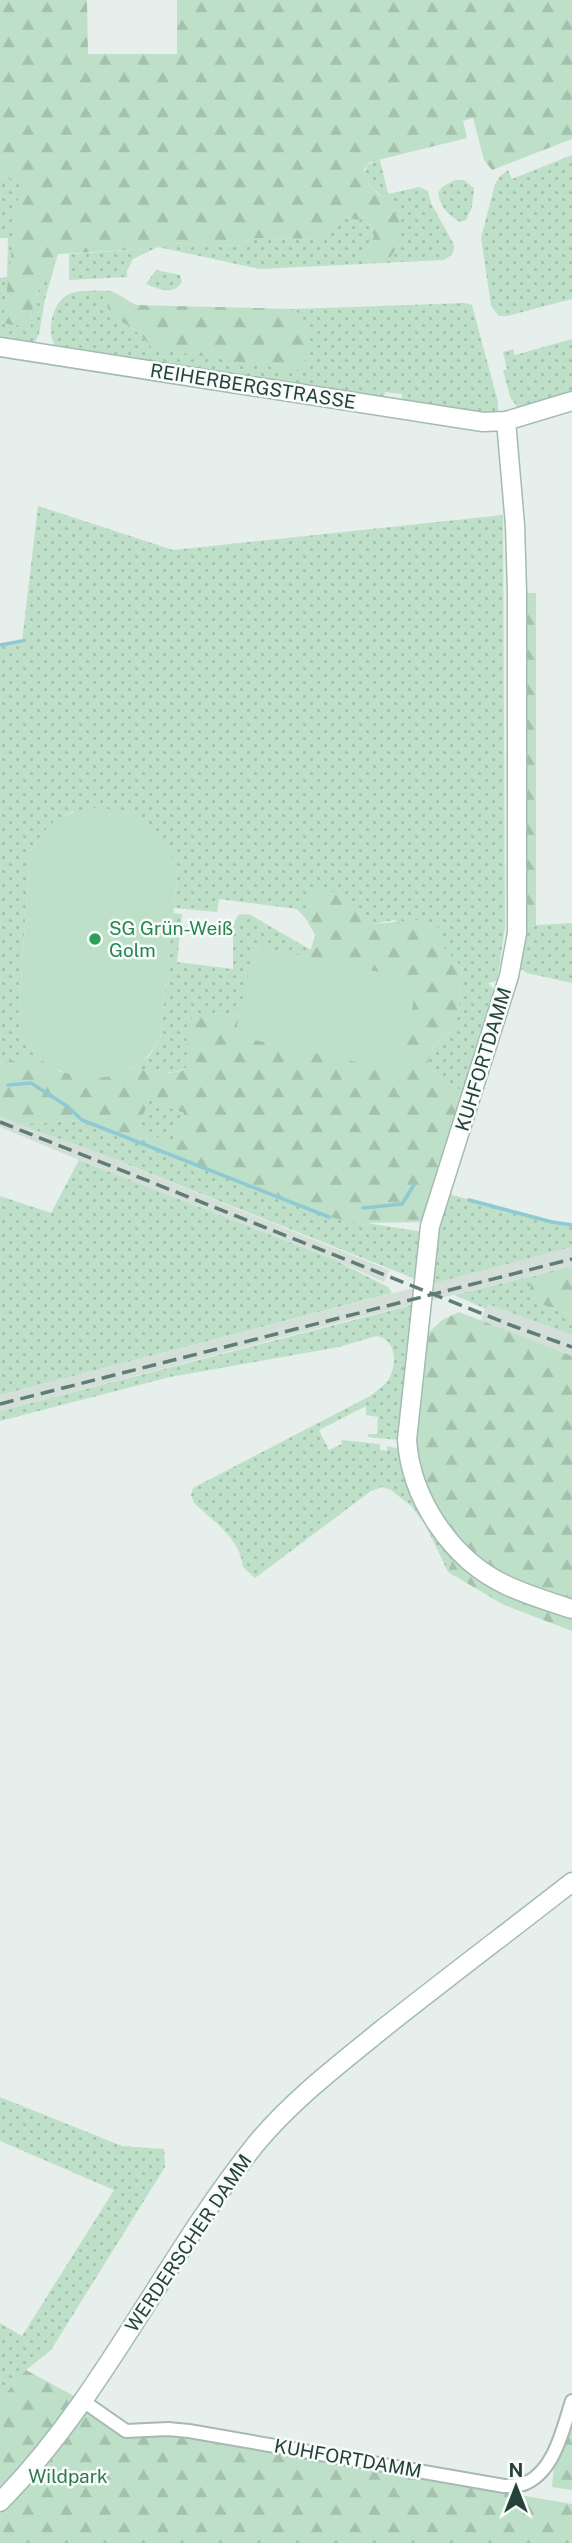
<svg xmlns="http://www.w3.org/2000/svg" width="572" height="2543" font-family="'Public Sans',sans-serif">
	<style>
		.built { fill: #d4dfda }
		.grass { fill: url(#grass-dots) }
		.forest { fill: url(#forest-firs); fill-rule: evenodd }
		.pitch { fill: #bfe0c8 }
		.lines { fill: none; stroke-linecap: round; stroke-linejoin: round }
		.stream { stroke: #8ec9d4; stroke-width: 3.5 }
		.street-casing { stroke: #a8b8b2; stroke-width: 16 }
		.secondary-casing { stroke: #a4bbb3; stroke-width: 21 }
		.street { stroke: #fff; stroke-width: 12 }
		.secondary { stroke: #fff; stroke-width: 18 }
		.rail { stroke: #5f7d75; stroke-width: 3.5; stroke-dasharray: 14 7; stroke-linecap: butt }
		.leisure-dot { fill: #2e9e5b; stroke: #f7fbf9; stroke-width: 2.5 }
		.labels { text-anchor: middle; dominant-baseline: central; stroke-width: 5; stroke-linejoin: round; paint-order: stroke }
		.street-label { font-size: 19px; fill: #24423a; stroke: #f7fbf9 }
		.leisure-label { font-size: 19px; fill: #27864d; stroke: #f7fbf9; text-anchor: start }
		.park-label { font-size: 19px; fill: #2d7a4b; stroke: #f7fbf9 }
	</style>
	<defs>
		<pattern id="grass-dots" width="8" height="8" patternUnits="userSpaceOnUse" patternTransform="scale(1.75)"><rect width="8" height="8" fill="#bfe0c8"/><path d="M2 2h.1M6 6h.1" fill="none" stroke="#a4c1ad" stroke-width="1.8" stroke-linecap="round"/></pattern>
		<pattern id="forest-firs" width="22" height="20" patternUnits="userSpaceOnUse" patternTransform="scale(1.75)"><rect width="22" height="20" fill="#bfe0c8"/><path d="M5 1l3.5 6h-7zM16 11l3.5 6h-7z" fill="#a4c1ad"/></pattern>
	</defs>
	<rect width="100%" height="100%" fill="#e6efeb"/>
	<!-- built -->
	<g class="built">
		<polygon points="0,1116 86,1148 389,1270 384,1282 335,1260 79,1160 0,1127"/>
		<polygon points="572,1247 572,1266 357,1318 0,1411 0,1395"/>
		<polygon points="487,1303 572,1335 572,1356 480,1322"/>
	</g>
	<!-- grass -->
	<g class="grass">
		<polygon points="572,155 572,299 507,316 499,316 491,306 481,238 495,184 500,176 508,170 512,179"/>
		<path d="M380 160 388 194 419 187 428 191 431 203 454 245C455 253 450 257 444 260L260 269 158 247 133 259 127 271V277L69 280V254L146 249 167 243 238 246 251 238 323 239 338 214 356 220 364 218 369 219 374 237 364 254 369 262 399 220 391 206 363 178C365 166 368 162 380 160Z"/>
		<polygon points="0,176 20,181 30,328 34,299 58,254 45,299 39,334 34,344 0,340 0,278 7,277 8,238 0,238"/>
		<path d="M455 180H464L474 188 472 207 466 220 460 222C447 214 441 208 438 193L442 187Z"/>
		<path d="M156 270 180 275 182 282C173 296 159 289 146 284Z"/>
		<path d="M111 291 121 296 111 297 107 306 110 317C129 324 140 332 152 348L303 319 294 309 465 303 472 305 498 402V411L480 415 402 403V394L385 392 383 400 58 349C44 336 52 298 72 293 83 290 98 291 111 291Z"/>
		<polygon points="572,339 572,397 520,411 510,397 503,370 507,369 503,352 513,349 515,355"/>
		<path d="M38 506 173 550 503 515 505 928 497 981 488 983 498 993 470 1094C451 1086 438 1080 428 1062L434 1045 450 1032 458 1015 462 967 395 920 372 924 357 912 306 899V919L297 909 219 899 217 912 174 908 178 870 73 811C51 823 42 831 30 853L18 1022 25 1041 36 1056 0 1063V645L22 641Z"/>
		<path d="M173 913 182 914 177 962 233 969V927L238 915 249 914 311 950 305 957 255 946 240 1015 210 1013 188 1052 189 1066C172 1077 152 1072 134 1068L150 1055 160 1039Z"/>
		<polygon points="572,923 572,983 527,973 520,968 522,926"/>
		<polygon points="149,1099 184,1113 173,1144 137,1130"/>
		<polygon points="82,1120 329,1217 423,1232 418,1280 86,1148 18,1124"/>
		<polygon points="79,1160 335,1260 388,1287 392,1293 0,1395 0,1196 51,1213"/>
		<polygon points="445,1193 552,1222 572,1225 572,1247 431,1284 435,1227"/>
		<polygon points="540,1274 531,1281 539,1303 572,1316 572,1335 488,1304 486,1309 454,1295"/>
		<path d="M416 1304 399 1440 368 1437V1434H377L378 1417 366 1415V1406L319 1430 329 1450 342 1444 341 1440 380 1444V1450L387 1451V1446L400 1449 455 1554 448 1572 425 1524 411 1506 391 1490 382 1487 371 1491 255 1578 243 1567C240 1538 214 1522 194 1503L191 1495 193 1488 370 1396C376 1391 387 1384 390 1377 397 1361 396 1339 376 1336L339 1347 170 1377 0 1421V1411Z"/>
		<polygon points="0,2097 122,2146 164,2149 165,2167 51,2350 26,2370 0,2400 0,2323 22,2336 114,2190 0,2141"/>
	</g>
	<!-- forest -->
	<g class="forest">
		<path d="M0 0H87L88 54H177V0H572V139L492 170 484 160 473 118 463 121 467 138 370 162 364 169V178C373 193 394 202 399 220 405 240 389 275 365 259L364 254 374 237 369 219 364 218 356 220 338 214 323 239 251 238 238 246 167 243 146 249 58 254 34 299 30 328 3 323 20 181 0 176Z"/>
		<path d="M121 296 136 305 294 309 303 319 311 352 298 371 152 348C140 332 129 324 110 317L107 306 111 297Z"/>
		<polygon points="520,593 536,593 536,925 522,926"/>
		<path d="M318 888 337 893 372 924 419 920 438 927 444 948 462 967 458 1015 450 1032 434 1045 428 1062C438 1080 451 1086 470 1094L426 1222 357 1223 329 1217 82 1120 18 1124 0 1116V1063L36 1056 61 1072 115 1075 134 1068 169 1073 181 1071 189 1066 186 1032 193 1016 210 1013 240 1015 235 1036 418 981 305 957 311 949 315 935 306 919V899ZM149 1100 184 1113 173 1143 137 1130Z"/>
		<polygon points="572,1266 572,1316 539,1303 530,1292 531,1281 540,1274"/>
		<polygon points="459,1312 572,1356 572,1631 504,1605 448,1572 459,1543 440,1519 419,1475 414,1424 425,1336 442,1320"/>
		<polygon points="26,2370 83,2401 110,2422 143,2431 572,2504 572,2543 0,2543 0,2400"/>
		<polygon points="572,2402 572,2490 552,2487 554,2465"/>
	</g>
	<!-- pitch -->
	<g class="pitch">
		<path d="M90 808C138 808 161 825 178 870L160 1039C153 1050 146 1060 135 1067 105 1086 61 1078 36 1056 26 1047 22 1034 18 1022L30 853C45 825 58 814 90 808Z"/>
		<polygon points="254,946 418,980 399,1071 235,1036"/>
	</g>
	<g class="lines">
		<!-- stream -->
		<g class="stream">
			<polyline points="0,645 22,641"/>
			<polyline points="8,1085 31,1083 67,1106 82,1120 329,1217"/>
			<polyline points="469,1200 552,1222 572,1225"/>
			<polyline points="363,1208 402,1204 414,1185"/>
		</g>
		<!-- street casing -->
		<g class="street-casing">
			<path id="street" d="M83 2401 126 2431 168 2429 189 2431 504 2486C511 2486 520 2486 526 2483 555 2470 563 2428 572 2401"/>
		</g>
		<!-- secondary casing -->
		<g class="secondary-casing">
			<g id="secondary">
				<polyline points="0,347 483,422 506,421 572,401"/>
				<path d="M506 421 515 525 517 592V933L509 976 430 1226 407 1440C411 1499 452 1560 506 1585 527 1595 550 1602 572 1609"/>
				<path d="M0 2502C103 2397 164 2259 255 2145 291 2101 336 2067 380 2031 443 1981 508 1932 572 1882"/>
			</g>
		</g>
		<!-- street -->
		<use href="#street" class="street"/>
		<!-- secondary -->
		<use href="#secondary" class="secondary"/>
		<!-- rail -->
		<g class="rail">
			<polyline points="0,1122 513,1326 572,1347"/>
			<polyline points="0,1404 572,1259"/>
		</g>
	</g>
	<!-- markers -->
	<circle class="leisure-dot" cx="95" cy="939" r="7"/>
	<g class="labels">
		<!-- street labels -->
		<g class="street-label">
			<text transform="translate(253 386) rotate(9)">REIHERBERGSTRASSE</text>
			<text transform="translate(483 1059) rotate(-73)">KUHFORTDAMM</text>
			<text transform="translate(188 2243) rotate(-56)">WERDERSCHER DAMM</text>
			<text transform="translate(348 2458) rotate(10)">KUHFORTDAMM</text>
		</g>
		<!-- leisure labels -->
		<g class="leisure-label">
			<text x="109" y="928">SG Grün-Weiß<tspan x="109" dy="22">Golm</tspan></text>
		</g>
		<!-- park labels -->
		<g class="park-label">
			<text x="68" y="2476">Wildpark</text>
		</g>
	</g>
	<!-- north arrow -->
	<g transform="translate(516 2487)" stroke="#f7fbf9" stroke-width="5" paint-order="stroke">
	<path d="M0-5L12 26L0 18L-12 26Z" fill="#24423a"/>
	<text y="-10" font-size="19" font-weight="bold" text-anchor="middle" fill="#24423a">N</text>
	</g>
</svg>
